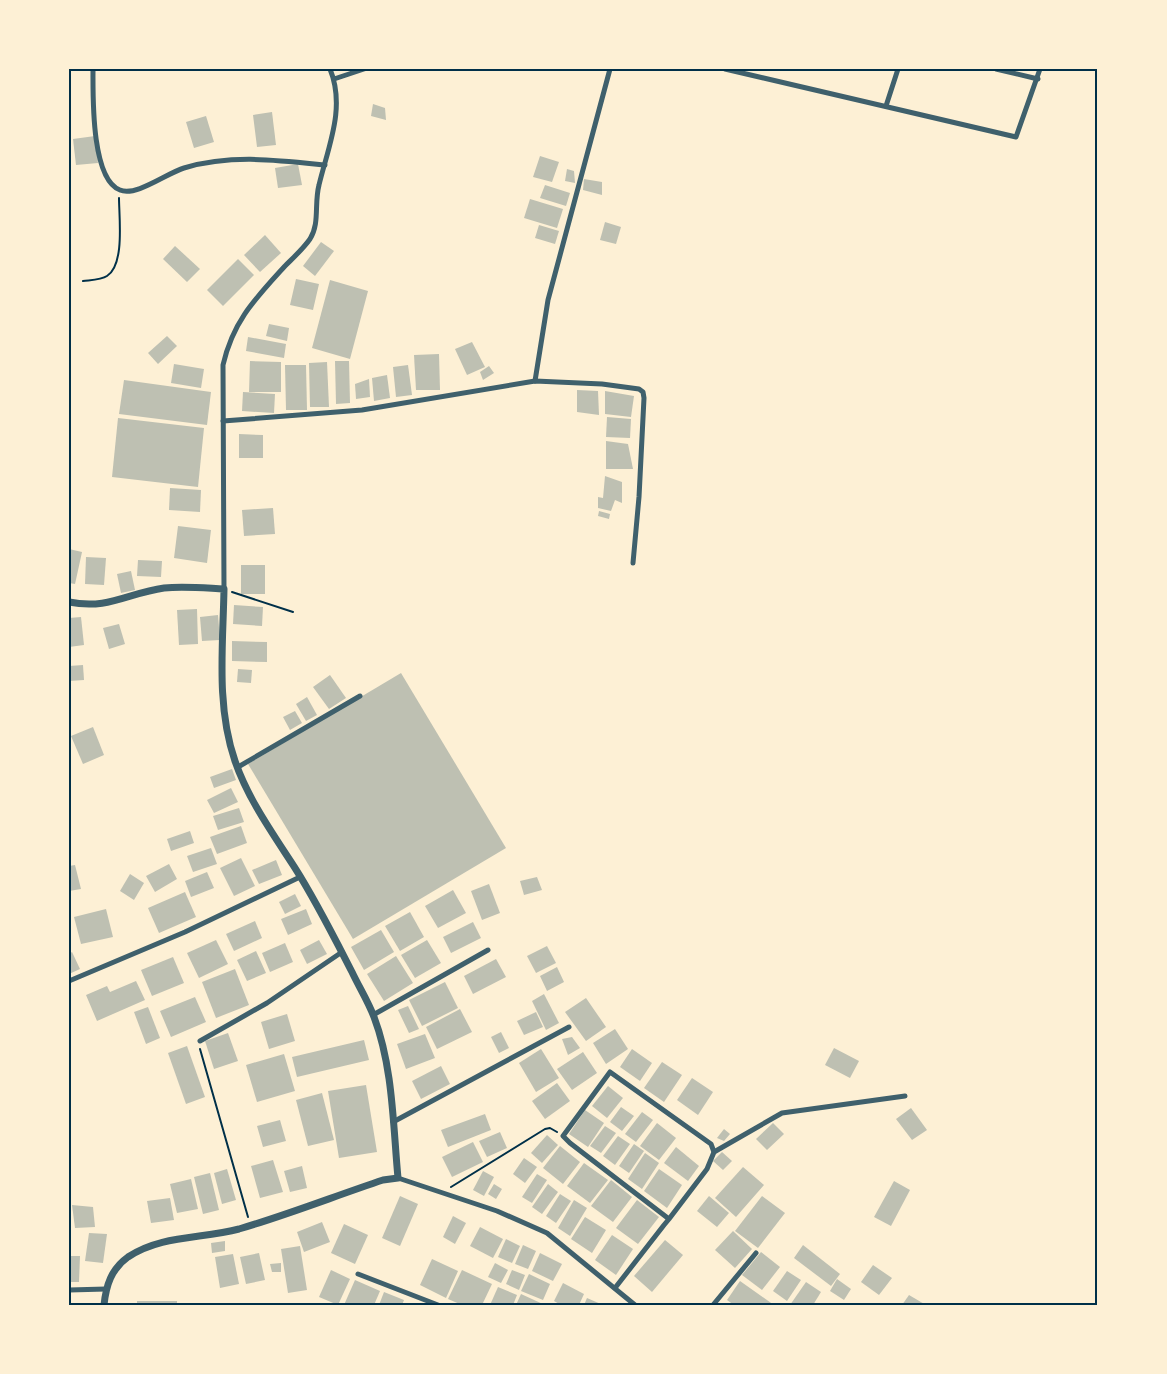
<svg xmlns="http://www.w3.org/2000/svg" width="1167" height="1374" font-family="'Alegreya Sans',sans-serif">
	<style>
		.building { fill: #bec0b2 }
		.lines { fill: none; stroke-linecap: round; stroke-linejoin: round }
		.path { stroke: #003049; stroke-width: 2 }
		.minor { stroke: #3f606c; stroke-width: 5 }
		.tertiary { stroke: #3f606c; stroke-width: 7 }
		.neatline { fill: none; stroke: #003049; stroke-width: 2 }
	</style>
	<rect width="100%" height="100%" fill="#fdf0d5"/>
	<!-- building -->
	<g class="building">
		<polygon points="373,104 385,108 386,120 371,116"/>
		<polygon points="272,112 276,145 257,147 253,115"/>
		<polygon points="206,116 214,142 194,148 186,122"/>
		<polygon points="95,136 98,163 76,165 73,139"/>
		<polygon points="540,156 559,162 552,182 533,177"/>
		<polygon points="298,164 302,185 278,188 275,168"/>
		<polygon points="567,169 574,171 575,183 565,181"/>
		<polygon points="584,179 602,182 602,195 583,190"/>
		<polygon points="545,185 570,193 566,206 540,198"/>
		<polygon points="530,199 563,209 557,228 524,218"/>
		<polygon points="605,222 621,227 616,244 600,240"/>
		<polygon points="539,225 559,231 555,244 535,238"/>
		<polygon points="265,235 281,253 260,272 244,255"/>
		<polygon points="321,242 334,251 315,276 303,266"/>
		<polygon points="175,246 200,269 187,282 163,259"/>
		<polygon points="238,259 254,275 223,306 207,290"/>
		<polygon points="296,279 319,284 313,310 290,305"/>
		<polygon points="330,280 368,291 350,359 312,348"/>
		<polygon points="269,324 289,328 287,341 266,336"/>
		<polygon points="167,336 177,346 158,364 148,353"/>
		<polygon points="248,337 286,344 284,358 246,351"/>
		<polygon points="472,342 485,367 467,375 455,349"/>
		<polygon points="439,354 440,390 416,390 414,355"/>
		<polygon points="250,361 281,362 281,392 249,392"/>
		<polygon points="335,361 349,361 350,403 336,404"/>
		<polygon points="327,362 329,407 310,407 309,363"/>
		<polygon points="174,364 204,369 201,388 171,383"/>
		<polygon points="285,365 306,365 307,410 286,410"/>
		<polygon points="408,365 412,395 396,397 393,367"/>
		<polygon points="489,366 494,373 483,380 480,372"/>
		<polygon points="387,375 390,398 374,401 372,378"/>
		<polygon points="369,379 370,397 356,399 355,384"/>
		<polygon points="124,380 211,392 207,425 119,414"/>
		<polygon points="577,390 598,391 599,415 577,412"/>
		<polygon points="605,391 634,396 631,417 605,414"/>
		<polygon points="243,392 275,394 274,413 242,411"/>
		<polygon points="607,417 631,419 630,438 606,437"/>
		<polygon points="118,418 204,428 198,487 112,477"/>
		<polygon points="239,434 263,435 263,458 239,458"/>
		<polygon points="606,441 628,444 633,469 606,469"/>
		<polygon points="605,476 622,482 622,503 615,500 611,511 598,508 598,497 603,498"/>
		<polygon points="170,488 201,490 200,512 169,510"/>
		<polygon points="273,508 275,534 244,536 242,510"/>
		<polygon points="599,511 610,514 609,519 598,516"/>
		<polygon points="178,526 211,530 207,563 174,558"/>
		<polygon points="69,549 82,552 75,584 69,583"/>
		<polygon points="86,557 106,558 104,585 85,584"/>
		<polygon points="138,560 162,561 161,577 137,576"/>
		<rect x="241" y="565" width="24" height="29"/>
		<polygon points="131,571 135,590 121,593 117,574"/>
		<polygon points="234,605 263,607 262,626 233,624"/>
		<polygon points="197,609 198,644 179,645 177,610"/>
		<polygon points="218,615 220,640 202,641 200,617"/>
		<polygon points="81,617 84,645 69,647 69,618"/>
		<polygon points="119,624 125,644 109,649 103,628"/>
		<polygon points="232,641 267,642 267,662 232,661"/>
		<polygon points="83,665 84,680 69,681 69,666"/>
		<polygon points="238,669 252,670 251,683 237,682"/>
		<polygon points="401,673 506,848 353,939 248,764"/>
		<polygon points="330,675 346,698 329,709 313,687"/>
		<polygon points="307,697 317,715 306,721 296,704"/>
		<polygon points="295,711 302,723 290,730 283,717"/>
		<polygon points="93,727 104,755 83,764 71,736"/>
		<polygon points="232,769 236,780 214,788 210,777"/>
		<polygon points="231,788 238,802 214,813 207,800"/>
		<polygon points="239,808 244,822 218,830 213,816"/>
		<polygon points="241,826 247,843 217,854 210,837"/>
		<polygon points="190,831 194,843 171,851 167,839"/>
		<polygon points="211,848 217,864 193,872 187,856"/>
		<polygon points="241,858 255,886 234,896 220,868"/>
		<polygon points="276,860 282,875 259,884 252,870"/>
		<polygon points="169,864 177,879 155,892 146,876"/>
		<polygon points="75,865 81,889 69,891 69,866"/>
		<polygon points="207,872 214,888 191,897 185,881"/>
		<polygon points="130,874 144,883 134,900 120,891"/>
		<polygon points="537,877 542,890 524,895 520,881"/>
		<polygon points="489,884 500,913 482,920 471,891"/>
		<polygon points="453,890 466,913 438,928 425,906"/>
		<polygon points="185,892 196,917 159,933 148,908"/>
		<polygon points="295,894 301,906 285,914 279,902"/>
		<polygon points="106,909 113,937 81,944 74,917"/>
		<polygon points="306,909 312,924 288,935 281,919"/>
		<polygon points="410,912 424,937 400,951 385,926"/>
		<polygon points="255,921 262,938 234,951 226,934"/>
		<polygon points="473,922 481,938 451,953 443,937"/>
		<polygon points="381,930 394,952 364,970 351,947"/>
		<polygon points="216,940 228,964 199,978 187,953"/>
		<polygon points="319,940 327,954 307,964 300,950"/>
		<polygon points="427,940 441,963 415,978 401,955"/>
		<polygon points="285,943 293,962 270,972 262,953"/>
		<polygon points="547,946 556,963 536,973 527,956"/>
		<polygon points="256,951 266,973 247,981 237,960"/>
		<polygon points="72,952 80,969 69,974 69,954"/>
		<polygon points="396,956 413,983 384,1001 367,974"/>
		<polygon points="173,957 184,983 152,996 141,970"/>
		<polygon points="496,959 506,977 473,994 464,976"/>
		<polygon points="557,967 564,982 547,991 540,976"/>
		<polygon points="235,969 249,1005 216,1018 202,982"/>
		<polygon points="136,981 145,1000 97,1021 86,995 107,986 110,992"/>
		<polygon points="445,982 458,1008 422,1026 409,1000"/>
		<polygon points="544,994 559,1023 546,1030 532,1001"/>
		<polygon points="195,997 206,1022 171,1037 160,1011"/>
		<polygon points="586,998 606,1027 586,1041 565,1012"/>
		<polygon points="408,1006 419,1029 409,1033 398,1010"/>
		<polygon points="148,1007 160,1038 146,1044 134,1012"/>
		<polygon points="460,1009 472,1032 437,1049 426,1027"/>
		<polygon points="536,1012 543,1027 524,1035 517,1021"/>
		<polygon points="287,1014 295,1041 269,1049 261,1022"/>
		<polygon points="615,1029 628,1049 606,1064 593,1043"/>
		<polygon points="501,1032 509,1048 499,1053 491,1037"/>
		<polygon points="228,1033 238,1061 214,1069 205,1041"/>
		<polygon points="425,1034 435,1058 406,1069 397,1044"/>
		<polygon points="572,1037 580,1048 568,1055 562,1039"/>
		<polygon points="364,1040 369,1060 297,1077 292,1057"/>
		<polygon points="187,1046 205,1097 186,1104 168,1053"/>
		<polygon points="834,1048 859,1061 850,1078 825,1065"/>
		<polygon points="541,1049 559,1078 536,1092 519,1063"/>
		<polygon points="632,1049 652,1063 640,1081 620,1067"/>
		<polygon points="583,1052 597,1073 572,1090 557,1069"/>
		<polygon points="284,1054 295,1091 257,1102 246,1065"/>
		<polygon points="662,1062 682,1075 664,1102 644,1088"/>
		<polygon points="441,1066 450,1084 421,1099 412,1081"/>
		<polygon points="692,1078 713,1092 698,1115 677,1100"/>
		<polygon points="557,1083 570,1101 545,1119 532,1101"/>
		<polygon points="366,1085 377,1152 339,1158 328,1091"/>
		<polygon points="608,1086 623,1098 607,1118 592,1106"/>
		<polygon points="322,1093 334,1140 308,1146 296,1100"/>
		<polygon points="621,1107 634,1116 622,1131 610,1122"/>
		<polygon points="911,1108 927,1130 912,1140 896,1119"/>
		<polygon points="585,1110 604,1123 588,1147 569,1134"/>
		<polygon points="642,1112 653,1120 636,1142 625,1134"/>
		<polygon points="485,1114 491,1130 448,1147 441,1130"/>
		<polygon points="280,1120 286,1141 263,1147 257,1126"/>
		<polygon points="657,1123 676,1138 659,1160 640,1146"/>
		<polygon points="773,1123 784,1134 767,1150 756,1139"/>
		<polygon points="605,1126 616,1133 601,1153 590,1146"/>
		<polygon points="724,1129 730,1134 724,1141 717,1138"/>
		<polygon points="500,1132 507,1148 487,1157 479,1141"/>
		<polygon points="547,1135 558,1145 542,1163 531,1153"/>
		<polygon points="618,1136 630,1144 615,1165 603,1156"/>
		<polygon points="473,1142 483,1162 452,1177 442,1157"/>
		<polygon points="634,1144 644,1151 629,1173 619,1166"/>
		<polygon points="560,1146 580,1162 563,1184 543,1168"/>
		<polygon points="676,1147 699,1166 688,1181 664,1163"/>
		<polygon points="722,1152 732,1161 723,1170 713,1161"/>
		<polygon points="645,1153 659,1163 642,1189 628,1179"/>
		<polygon points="524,1158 537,1167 525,1183 513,1174"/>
		<polygon points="273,1160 283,1192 260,1198 251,1166"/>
		<polygon points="584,1163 608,1180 590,1203 567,1186"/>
		<polygon points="302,1166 307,1188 290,1192 284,1171"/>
		<polygon points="743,1167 764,1185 736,1217 715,1198"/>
		<polygon points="227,1169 236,1200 222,1204 214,1173"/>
		<polygon points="659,1169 682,1185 667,1208 644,1191"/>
		<polygon points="483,1171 494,1177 484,1196 473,1190"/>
		<polygon points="210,1173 219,1210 203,1214 194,1177"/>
		<polygon points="537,1174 547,1180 532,1203 522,1197"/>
		<polygon points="191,1179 198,1209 177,1213 170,1184"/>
		<polygon points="611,1180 632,1197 613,1222 591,1206"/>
		<polygon points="894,1181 910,1190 891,1226 874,1217"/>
		<polygon points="494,1184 502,1189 496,1199 488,1194"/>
		<polygon points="548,1184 558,1192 542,1214 532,1207"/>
		<polygon points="560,1194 571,1201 556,1223 546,1216"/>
		<polygon points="400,1196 418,1204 400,1246 382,1238"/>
		<polygon points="709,1196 729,1213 717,1227 697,1211"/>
		<polygon points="762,1196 785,1213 758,1248 735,1231"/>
		<polygon points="170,1198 174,1220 151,1223 147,1201"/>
		<polygon points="574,1200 587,1208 570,1236 558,1228"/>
		<polygon points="637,1200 659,1217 638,1244 616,1228"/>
		<polygon points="72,1205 93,1207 95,1227 75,1228"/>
		<polygon points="453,1216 466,1223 455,1244 443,1237"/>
		<polygon points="585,1217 606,1230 592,1253 571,1239"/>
		<polygon points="322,1222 330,1242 304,1252 297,1232"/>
		<polygon points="344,1224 368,1235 355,1264 331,1253"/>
		<polygon points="480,1227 503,1239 493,1258 470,1246"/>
		<polygon points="733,1231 752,1249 735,1268 715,1250"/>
		<polygon points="89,1233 107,1234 103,1263 85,1261"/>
		<polygon points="612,1235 633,1249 616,1275 595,1260"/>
		<polygon points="506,1239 520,1246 512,1263 498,1257"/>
		<polygon points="665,1240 683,1255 652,1292 634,1276"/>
		<polygon points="225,1241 225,1251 212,1253 211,1243"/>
		<polygon points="523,1245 536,1251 528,1269 515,1264"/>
		<polygon points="803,1245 840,1274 831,1286 794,1258"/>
		<polygon points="300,1246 307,1290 288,1293 281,1249"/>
		<polygon points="761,1252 780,1267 762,1290 742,1275"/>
		<polygon points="259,1253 265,1280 246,1284 240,1257"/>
		<polygon points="540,1253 562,1264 553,1281 532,1271"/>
		<polygon points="233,1254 239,1284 220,1288 215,1257"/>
		<polygon points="69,1256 80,1256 79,1282 69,1282"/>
		<polygon points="432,1259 458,1271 446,1298 420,1285"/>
		<polygon points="281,1263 281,1272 272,1272 270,1264"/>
		<polygon points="495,1263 508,1270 501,1283 488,1277"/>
		<polygon points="873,1265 892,1278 879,1295 861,1282"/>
		<polygon points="331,1270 350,1279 338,1305 319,1297"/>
		<polygon points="462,1270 492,1284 482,1305 462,1305 448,1299"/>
		<polygon points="512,1270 525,1275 519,1290 506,1284"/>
		<polygon points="787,1271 801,1280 787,1301 773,1291"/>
		<polygon points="529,1274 550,1284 543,1300 521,1291"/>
		<polygon points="837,1279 851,1289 844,1300 830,1291"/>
		<polygon points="355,1280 380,1291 374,1305 344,1305"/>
		<polygon points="740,1281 774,1305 734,1305 727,1300"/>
		<polygon points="806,1282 821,1292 813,1305 790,1305"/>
		<polygon points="563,1283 584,1294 579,1305 561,1305 554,1301"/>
		<polygon points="498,1287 517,1295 513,1305 490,1305"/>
		<polygon points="384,1292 404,1300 402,1305 379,1305"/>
		<polygon points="521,1294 545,1305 516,1305"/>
		<polygon points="909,1295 926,1305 902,1305"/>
		<polygon points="587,1298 603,1305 584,1305"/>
		<rect x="137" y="1301" width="40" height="4"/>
	</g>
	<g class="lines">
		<!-- path -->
		<g class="path">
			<path d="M83 281C90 280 101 280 107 276 125 265 119 217 119 198"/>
			<polyline points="232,592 293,612"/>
			<polyline points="200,1049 248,1217"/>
			<polyline points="451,1187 545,1129 550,1128 557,1132"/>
		</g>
		<!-- minor -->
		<g class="minor">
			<path d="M93 69C93 95 91 179 120 190 136 197 167 173 184 168 231 154 277 160 325 165"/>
			<polyline points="725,69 1016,137 1040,69"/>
			<polyline points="996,69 1038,79"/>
			<polyline points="334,79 364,69"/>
			<polyline points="886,106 898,69"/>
			<polyline points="535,381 548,300 610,69"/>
			<polyline points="223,421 362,410 535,381 602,384 639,389 643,392 644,398 639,497 633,563"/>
			<path d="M224 589 223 365C233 321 255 299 285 266 294 257 303 249 310 239 320 223 314 204 319 185 328 147 346 108 330 69"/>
			<polyline points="238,767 360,696"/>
			<polyline points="69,981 185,932 300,877"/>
			<polyline points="373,1015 488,950"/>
			<polyline points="200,1041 267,1003 342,952"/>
			<polyline points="393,1122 569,1027"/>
			<polyline points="714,1152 782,1113 905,1096"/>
			<polyline points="398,1178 497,1211 547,1233 635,1305"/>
			<polyline points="358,1274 438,1305"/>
			<polyline points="615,1288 664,1225 669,1219 707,1169 714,1152 711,1144 610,1072 563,1136 570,1143 669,1219"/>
			<polyline points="69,1290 106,1289"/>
			<polyline points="713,1305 756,1253"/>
		</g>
		<!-- tertiary -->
		<path class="tertiary" d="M69 602C108 610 128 593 164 588 184 586 204 588 224 589 223 646 216 706 235 761 248 799 273 834 295 868 316 901 334 937 352 972 359 987 368 1001 374 1017 393 1067 393 1125 398 1178L383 1180C335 1196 287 1215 239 1229 201 1239 161 1235 128 1257 111 1269 106 1286 104 1305"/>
	</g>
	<!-- border -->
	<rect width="1167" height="1374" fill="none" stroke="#fdf0d5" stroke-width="141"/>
	<rect x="70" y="70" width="1026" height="1234" class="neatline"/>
</svg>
